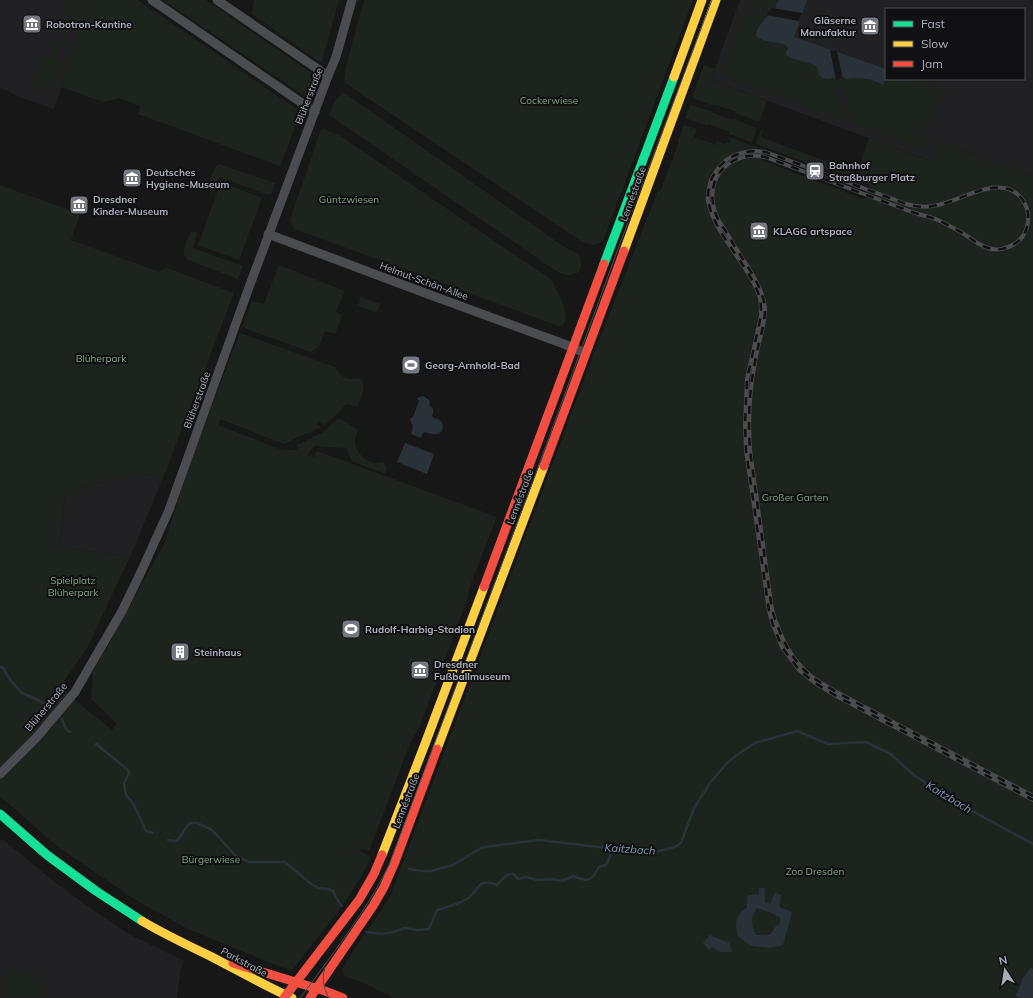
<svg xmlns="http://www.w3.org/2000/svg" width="1033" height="998" font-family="Mulish,sans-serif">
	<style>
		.built { fill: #212123; fill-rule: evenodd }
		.green { fill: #1d241e }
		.water { fill: #2a3239; fill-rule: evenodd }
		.pier { fill: #171717 }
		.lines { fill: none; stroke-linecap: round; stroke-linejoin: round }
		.stream { stroke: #2a3239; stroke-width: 2.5 }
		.street { stroke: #4b4c50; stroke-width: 9 }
		.fast { stroke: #16e098; stroke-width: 9 }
		.slow { stroke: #ffcf43; stroke-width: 9 }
		.jam { stroke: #f24e42; stroke-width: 9 }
		.tram { stroke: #4b4c4f; stroke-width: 1 }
		.rail-casing { stroke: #4b4c4f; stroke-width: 4 }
		.rail { stroke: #111113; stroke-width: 2.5; stroke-dasharray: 8; stroke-linecap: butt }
		.labels { text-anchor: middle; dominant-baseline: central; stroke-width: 4; stroke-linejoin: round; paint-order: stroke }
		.poi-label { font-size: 10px; font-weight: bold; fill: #a8adb8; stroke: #111113; text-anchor: start }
		.street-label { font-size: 10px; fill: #a8adb8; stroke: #111113 }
		.park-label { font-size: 10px; fill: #7fa381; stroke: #111113 }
		.water-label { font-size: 11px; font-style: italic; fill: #7f9bb3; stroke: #111113 }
	</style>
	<rect width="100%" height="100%" fill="#171717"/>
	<!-- built -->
	<g class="built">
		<polygon points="0,0 90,0 54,109 14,95 13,93 0,88"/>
		<path d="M740 0H1033V176L941 142 934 162 711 80ZM886 9H1024V79H886Z"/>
		<polygon points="152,474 163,478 130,557 60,547 65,495 79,494 79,489 118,477"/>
		<polygon points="2,839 61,887 103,917 125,932 184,961 181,969 177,998 0,998 0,841"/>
	</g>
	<!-- green -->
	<g class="green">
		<polygon points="64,0 87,0 78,25 71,23 62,48 57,46 72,3"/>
		<polygon points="90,0 138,0 301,112 280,166 138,114 140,106 119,98 103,102 61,87"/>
		<polygon points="163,0 206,0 317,77 309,99"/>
		<polygon points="254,0 339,0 322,61 320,62 252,14"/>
		<polygon points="364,0 693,0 603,241 594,245 584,243 344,82 345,70"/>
		<path d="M750 0H782L766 18H765L757 30 756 36 759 39 786 45 787 46 791 58 815 65C823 75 814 75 831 79V78L845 77 846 79C859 77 871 78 882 85L886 75V79H912L945 91 942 100 938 99 924 135 928 137 924 149 852 122 844 87 838 89 844 120 722 75 745 12 761 15 765 7 749 3Z"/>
		<polygon points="55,49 60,51 57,61 64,63 57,79 35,92 31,90 44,56 52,59"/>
		<polygon points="704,65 715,69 711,80 767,101 759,122 736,113 735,111 715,105 713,105 692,98"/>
		<path d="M343 92 566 248C579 253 585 258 579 272 569 276 565 276 556 271L329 115C332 106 336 99 343 92Z"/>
		<polygon points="690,105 711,111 713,113 732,120 734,119 757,128 752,142 729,134 730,132 708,124 707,126 685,118"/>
		<polygon points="684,125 697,129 694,137 716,145 717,141 725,144 726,142 730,143 731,140 728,139 728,137 764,150 761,160 864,199 869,185 756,144 761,130 763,131 761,137 857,173 869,138 933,162 941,142 1033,176 1033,998 394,998 362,982 344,976 343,969 348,959 390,897 593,356 658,191 660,192 679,142 678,141"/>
		<polygon points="323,129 340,136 552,280 565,308 566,319 563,325 558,326 295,229 291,225 290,220 320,132"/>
		<polygon points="219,164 275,183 271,194 269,194 269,195 219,177 213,191 206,189 215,168"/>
		<polygon points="221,182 262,198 239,260 198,245"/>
		<path d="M0 185 80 214 71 240 160 272 161 270 167 268 234 293 163 478 152 474 118 477 79 489V496L65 495 60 547 130 557 87 648 64 681 61 687 76 701 112 730 117 724 91 699 93 672 164 544 192 457 240 333 335 367C341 379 348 380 360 378 368 387 361 397 357 407L346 404 336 415 324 425 318 421 316 425 320 426V428L296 438 284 444 220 419 218 425 282 450H297V445L323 432 339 418 358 430C357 433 355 437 355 439 354 450 364 461 374 463 377 463 381 462 384 462L387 469 385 474 352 461 346 448 314 446 307 455 314 457 317 451 497 517 470 586 467 600 419 728 410 743 369 851 361 849 360 851 371 857 361 877 341 908 293 969 290 970 273 964 188 929 134 899 58 847 0 796Z"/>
		<path d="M191 231 197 233 193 248 243 266 238 279 186 259C180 252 188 239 191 231Z"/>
		<path d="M279 265 345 291 336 312 342 315 335 334 325 331C322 339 320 350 310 352L242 327 252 301 264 304Z"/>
		<polygon points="361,297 380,304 378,311 375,312 358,306"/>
		<polygon points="5,970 45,975 42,998 11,998 2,997"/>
	</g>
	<!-- water -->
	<g class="water">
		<path d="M780 0H807L794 37 886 69V75L883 85C871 78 859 77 845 79V77L831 78V79L823 78 819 75 817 67 815 65 791 58 787 56 786 53 788 48 786 45C776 41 764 43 756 36L757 30 765 18H766L777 6 775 5Z"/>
		<path d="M423 396 429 400 430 402 429 405 433 409V413L432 416 433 418C444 418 446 430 438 434 435 435 429 433 425 432L422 434 421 438 411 434 413 427 410 419 413 417 419 401 417 398Z"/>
		<polygon points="405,443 434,454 427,474 397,462"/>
		<path d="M759 888H765V902L770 904 775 892 781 895 779 907 792 912 783 945 771 948 751 946 738 936C737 933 736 929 736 926 736 919 740 910 747 908V896L754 894 757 895 759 894ZM757 908 772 913 780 918V924L776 926 770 935H756C750 923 751 919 757 908Z"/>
		<polygon points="710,935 729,943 732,952 720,952 712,947 709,950 703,943"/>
		<polygon points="1030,968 1033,969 1033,998 1019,998 1016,996 1023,978"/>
	</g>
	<!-- pier -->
	<g class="pier">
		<polygon points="772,8 802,13 799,21 766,15"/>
		<polygon points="830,50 837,51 843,79 836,80"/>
	</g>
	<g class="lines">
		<!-- stream -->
		<g class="stream">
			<polyline points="0,667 3,668 11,681 22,693 44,703"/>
			<path d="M62 719C64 724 65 730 70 732"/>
			<polyline points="96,744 128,770 129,773 124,783 126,795 133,803 146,831 153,833"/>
			<polyline points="168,840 176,841 178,840 187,826 191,823 197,823 212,830 235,855 249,862 285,862 310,883 318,888 329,889 333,891 338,901 342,906"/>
			<polyline points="409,869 421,871 431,871 453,865 481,848 492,846 538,840 642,852 659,851 675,847 681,843 694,808 710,783 727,763 741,752 755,743 797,731 828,744 866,742 889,753 914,775 943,795 1033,844"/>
			<path d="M366 932 382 934 393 932 405 928 418 930 429 929 437 910C448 907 458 904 467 899 480 891 476 877 497 885 502 880 506 873 514 874L518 879 526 877 537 880 553 879 562 881 573 876C588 882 591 882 599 867L606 865 614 848"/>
		</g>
		<!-- street -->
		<g class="street">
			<polyline points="152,0 315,112"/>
			<polyline points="217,0 328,76"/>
			<polyline points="268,234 425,293 564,344 585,353"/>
			<polyline points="0,774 36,738 75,692 122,611 141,572 169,510 248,290 328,76 336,57 352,0"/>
		</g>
		<!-- fast -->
		<g class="fast">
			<polyline points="604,264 674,77"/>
			<polyline points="0,814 47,855 96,891 142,921"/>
		</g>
		<!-- slow -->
		<g class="slow">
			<polyline points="674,77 702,0"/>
			<polyline points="624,251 716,0"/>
			<polyline points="437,749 544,466"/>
			<polyline points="382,855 425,744 484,587"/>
			<path d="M142 921C164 934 187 945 210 956 237 970 264 985 292 998"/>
		</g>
		<!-- jam -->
		<g class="jam">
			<polyline points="544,466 624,251"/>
			<polyline points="484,587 604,264"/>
			<polyline points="233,963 325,991 343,998"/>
			<polyline points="284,998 359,900 374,874 382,855"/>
			<polyline points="310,998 373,906 384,887 395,862 437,749"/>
		</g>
		<!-- tram -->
		<g class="tram">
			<path d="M325 967C322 980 323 987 329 998"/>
			<path d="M300 998C309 987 317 975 326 963 349 932 372 900 389 865L540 462 615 257 712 0"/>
		</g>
		<!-- rail casing -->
		<g class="rail-casing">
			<path id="rail" d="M1033 796 842 695C832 689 820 683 811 676 790 659 780 635 772 610L750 450C748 419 749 392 755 362 757 347 766 322 765 308 763 289 751 272 741 256 735 247 730 239 725 230 722 226 719 222 717 217 709 199 711 177 727 165 739 156 751 154 765 157 814 175 863 194 912 212 921 215 930 217 938 220 948 225 958 230 967 236 974 241 981 246 988 248 997 251 1007 249 1014 244 1022 240 1027 231 1028 222 1029 214 1027 206 1022 199 1002 172 964 200 938 205 927 208 917 207 906 204L766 152C750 150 735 152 723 163 718 167 714 174 711 180 709 187 707 194 708 201 715 236 749 264 760 298 761 304 761 310 761 316L747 379 745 425 746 450 769 611 773 625 782 647 799 670 815 683 838 697 1033 800"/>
		</g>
		<!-- rail -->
		<use href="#rail" class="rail"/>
	</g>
	<!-- icons -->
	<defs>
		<g id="museum-square" transform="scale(1)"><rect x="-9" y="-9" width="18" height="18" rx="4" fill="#757880" stroke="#111113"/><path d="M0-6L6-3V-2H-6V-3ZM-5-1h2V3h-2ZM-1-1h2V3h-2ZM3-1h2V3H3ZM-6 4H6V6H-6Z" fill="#fff"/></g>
		<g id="station-square" transform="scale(1)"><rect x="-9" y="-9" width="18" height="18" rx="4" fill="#757880" stroke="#111113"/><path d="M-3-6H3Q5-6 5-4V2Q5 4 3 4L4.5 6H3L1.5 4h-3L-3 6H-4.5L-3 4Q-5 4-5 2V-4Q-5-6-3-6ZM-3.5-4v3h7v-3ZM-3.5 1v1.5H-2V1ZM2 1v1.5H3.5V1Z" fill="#fff"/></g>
		<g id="stadium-square" transform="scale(1)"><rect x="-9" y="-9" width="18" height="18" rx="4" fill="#757880" stroke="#111113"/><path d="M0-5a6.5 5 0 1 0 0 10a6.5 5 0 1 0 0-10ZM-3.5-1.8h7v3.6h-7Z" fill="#fff"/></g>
		<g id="building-square" transform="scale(1)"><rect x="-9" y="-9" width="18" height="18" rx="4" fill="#757880" stroke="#111113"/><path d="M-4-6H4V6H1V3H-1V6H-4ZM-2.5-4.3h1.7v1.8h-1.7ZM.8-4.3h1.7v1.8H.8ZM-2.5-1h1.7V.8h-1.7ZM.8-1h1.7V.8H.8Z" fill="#fff"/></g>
	</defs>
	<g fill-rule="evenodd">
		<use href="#museum-square" x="32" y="24"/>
		<use href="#museum-square" x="870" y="26"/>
		<use href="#station-square" x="815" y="171"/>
		<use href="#museum-square" x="132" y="178"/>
		<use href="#museum-square" x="79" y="205"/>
		<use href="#museum-square" x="759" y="231"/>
		<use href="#stadium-square" x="411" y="365"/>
		<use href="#stadium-square" x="351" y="629"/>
		<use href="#building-square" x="180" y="652"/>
		<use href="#museum-square" x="420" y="670"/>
	</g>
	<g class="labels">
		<!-- poi labels -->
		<g class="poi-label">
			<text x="856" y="20" text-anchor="end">Gläserne<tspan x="856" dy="12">Manufaktur</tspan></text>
			<text x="46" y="24">Robotron-Kantine</text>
			<text x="829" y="165">Bahnhof<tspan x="829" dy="12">Straßburger Platz</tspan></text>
			<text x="146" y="172">Deutsches<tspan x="146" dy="12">Hygiene-Museum</tspan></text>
			<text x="93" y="199">Dresdner<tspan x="93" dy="12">Kinder-Museum</tspan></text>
			<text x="773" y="231">KLAGG artspace</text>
			<text x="425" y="365">Georg-Arnhold-Bad</text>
			<text x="365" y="629">Rudolf-Harbig-Stadion</text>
			<text x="194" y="652">Steinhaus</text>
			<text x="434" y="664">Dresdner<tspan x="434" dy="12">Fußballmuseum</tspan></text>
		</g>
		<!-- street labels -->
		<g class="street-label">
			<text transform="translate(309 96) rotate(-69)">Blüherstraße</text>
			<text transform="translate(633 194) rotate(-70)">Lennéstraße</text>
			<text transform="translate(424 281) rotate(20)">Helmut-Schön-Allee</text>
			<text transform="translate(197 400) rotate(-70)">Blüherstraße</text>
			<text transform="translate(520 497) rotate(-69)">Lennéstraße</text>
			<text transform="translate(46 707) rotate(-50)">Blüherstraße</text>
			<text transform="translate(406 801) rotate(-69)">Lennéstraße</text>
			<text transform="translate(244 962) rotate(28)">Parkstraße</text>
		</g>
		<!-- park labels -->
		<g class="park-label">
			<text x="549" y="100">Cockerwiese</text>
			<text x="349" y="199">Güntzwiesen</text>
			<text x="101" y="358">Blüherpark</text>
			<text x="795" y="497">Großer Garten</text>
			<text x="73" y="580">Spielplatz<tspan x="73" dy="12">Blüherpark</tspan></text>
			<text x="211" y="859">Bürgerwiese</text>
			<text x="815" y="871">Zoo Dresden</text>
		</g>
		<!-- water labels -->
		<g class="water-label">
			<text transform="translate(949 797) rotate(31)">Kaitzbach</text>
			<text transform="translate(630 849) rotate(4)">Kaitzbach</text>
		</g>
	</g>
	<!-- legend -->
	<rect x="885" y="8" width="140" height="72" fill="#111113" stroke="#4d4f55"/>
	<rect x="893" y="21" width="20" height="6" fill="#16e098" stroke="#4d4f55"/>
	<text x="921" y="28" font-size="12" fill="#a8adb8">Fast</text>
	<rect x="893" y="41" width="20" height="6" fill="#ffcf43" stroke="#4d4f55"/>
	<text x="921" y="48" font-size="12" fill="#a8adb8">Slow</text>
	<rect x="893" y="61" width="20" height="6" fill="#f24e42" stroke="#4d4f55"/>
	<text x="921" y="68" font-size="12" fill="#a8adb8">Jam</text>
	<!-- north arrow -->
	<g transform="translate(1005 970) rotate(348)" stroke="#111113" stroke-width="3" paint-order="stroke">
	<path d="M0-3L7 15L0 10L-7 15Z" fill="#a8adb8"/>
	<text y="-6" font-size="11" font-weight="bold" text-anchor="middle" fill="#a8adb8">N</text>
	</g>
</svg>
